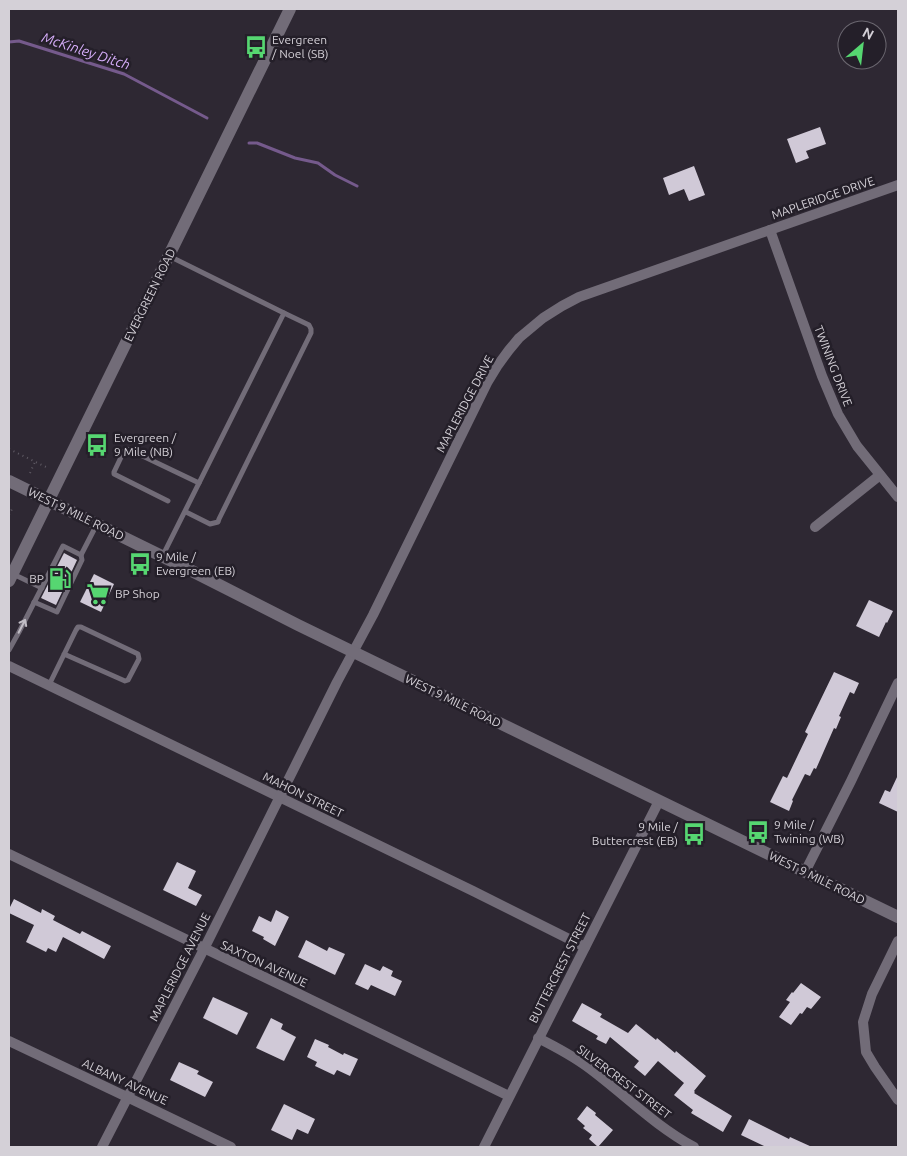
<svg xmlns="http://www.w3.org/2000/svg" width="907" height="1156" font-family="Ubuntu,sans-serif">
<rect width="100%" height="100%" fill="#2e2833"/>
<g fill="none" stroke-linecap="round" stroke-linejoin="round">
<g stroke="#755a8c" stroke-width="3">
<polyline points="9,42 19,41 124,74 207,118"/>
<polyline points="249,143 257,143 295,158 318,163 335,175 357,186"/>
</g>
</g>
<g fill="#d0c9d7">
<polygon points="820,127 826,144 806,151 809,158 796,163 787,139"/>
<polygon points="694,166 705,195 689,201 684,189 669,195 663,178"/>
<polygon points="64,553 77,560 56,605 41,598"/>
<polygon points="94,574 114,584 101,612 80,602"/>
<polygon points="869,600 893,611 887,623 886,622 879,637 856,626"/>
<polygon points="834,672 859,683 854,694 850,692 839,716 841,717 836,729 834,728 816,769 814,768 810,776 805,774 792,800 793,801 789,811 770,802 783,776 787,778 808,734 805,732"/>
<polygon points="898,775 898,812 879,803 885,790 890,792"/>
<polygon points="177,862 196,871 188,888 202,895 196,906 163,890"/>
<polygon points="14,899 41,913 42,909 55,916 53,920 80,934 82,931 111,946 104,959 63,937 56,952 48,948 46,952 26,942 34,925 9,913 9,909"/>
<polygon points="276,910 289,917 275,946 263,939 264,937 252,931 259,916 271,922"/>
<polygon points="306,940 327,951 329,947 345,954 335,975 298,957"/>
<polygon points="365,964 380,971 383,966 393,971 391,976 402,981 395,996 371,985 368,990 355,984"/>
<polygon points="801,983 821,997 811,1009 807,1007 802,1014 800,1013 791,1025 779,1017 790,1002 786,1000 792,992 793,993"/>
<polygon points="213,997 248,1013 237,1035 203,1018"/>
<polygon points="582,1003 602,1014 600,1017 628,1033 636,1024 656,1040 657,1038 675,1053 676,1051 706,1076 694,1091 695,1092 694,1093 732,1116 723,1132 691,1113 693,1110 674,1095 684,1083 658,1061 645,1076 634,1067 639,1061 610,1037 606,1044 596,1039 598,1036 572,1021"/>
<polygon points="271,1018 283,1024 281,1029 296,1037 284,1061 256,1048"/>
<polygon points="315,1039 329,1045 328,1047 343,1055 344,1053 358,1059 350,1076 337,1070 334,1075 315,1066 317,1062 307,1057"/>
<polygon points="179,1062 199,1071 197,1074 213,1082 205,1097 170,1080"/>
<polygon points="284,1104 315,1119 308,1134 297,1129 292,1140 271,1130"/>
<polygon points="587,1106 596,1113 595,1115 613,1130 598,1147 589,1139 592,1135 583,1128 585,1126 577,1119"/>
<polygon points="749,1119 789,1139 790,1137 812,1147 766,1147 741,1135"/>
</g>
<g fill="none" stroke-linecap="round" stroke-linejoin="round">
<g stroke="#605b65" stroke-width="2" stroke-dasharray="1 4" stroke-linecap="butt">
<polyline points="9,449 46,467"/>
<polyline points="30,473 35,462"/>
<polyline points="9,515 12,509"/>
</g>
<g stroke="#726c78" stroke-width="5">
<polyline points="168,501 114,474 114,472 124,451 126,449 130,450 199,483"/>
<polyline points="186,512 210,524 218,522 219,519 311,333 311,329 309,325 284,313"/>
<polyline points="163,555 284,313 169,256"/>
<polyline points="13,574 42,588"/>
<polyline points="34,602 57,612 82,560 81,555"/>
<polyline points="9,650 19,632 63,546 81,555 97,524"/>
<polyline points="49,685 76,630 78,627 81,627 138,654 139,659 128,680 125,681 64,654"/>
</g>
<g stroke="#726c78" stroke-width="10">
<polyline points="770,230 822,376 838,414 857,446 898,497"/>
<polyline points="815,527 880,475"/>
<polyline points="9,666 473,891 585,947"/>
<polyline points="9,854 291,990 509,1096"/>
<polyline points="805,872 851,781 898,683"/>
<polyline points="898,941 872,994 863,1022 866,1052 875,1067 898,1100"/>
<path d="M538,1038C556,1047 573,1056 589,1068C624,1094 655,1126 694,1147"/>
<polyline points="9,1041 127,1097 231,1147"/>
<polyline points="102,1147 204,949 337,682 373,615 487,383 498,365 509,350 519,338 543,318 562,306 579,297 898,185"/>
<polyline points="484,1147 659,801"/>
</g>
<g stroke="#726c78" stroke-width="12">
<polyline points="9,481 184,567 298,625 898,917"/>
<polyline points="9,581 290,9"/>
</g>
</g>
<defs><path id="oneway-shaft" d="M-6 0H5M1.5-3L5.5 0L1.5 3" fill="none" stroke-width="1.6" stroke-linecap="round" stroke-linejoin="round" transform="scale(1.25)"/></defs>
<use stroke="#c0bcc4" href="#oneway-shaft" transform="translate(22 626) rotate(-63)"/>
<defs>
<symbol id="bus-bare" viewBox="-9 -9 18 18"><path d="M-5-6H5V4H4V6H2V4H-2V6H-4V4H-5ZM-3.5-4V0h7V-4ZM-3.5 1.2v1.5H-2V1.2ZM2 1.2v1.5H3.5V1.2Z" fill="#56d671" stroke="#241f29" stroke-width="2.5" paint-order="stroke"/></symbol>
<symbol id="fuel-bare" viewBox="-9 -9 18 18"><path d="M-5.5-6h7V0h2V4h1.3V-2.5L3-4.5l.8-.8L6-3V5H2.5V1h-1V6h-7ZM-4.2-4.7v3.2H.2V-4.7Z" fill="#56d671" stroke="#241f29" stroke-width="2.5" paint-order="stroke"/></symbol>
<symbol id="supermarket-bare" viewBox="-9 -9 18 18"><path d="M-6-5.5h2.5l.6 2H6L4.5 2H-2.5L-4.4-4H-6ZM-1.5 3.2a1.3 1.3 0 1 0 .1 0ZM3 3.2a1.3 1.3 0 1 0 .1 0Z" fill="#56d671" stroke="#241f29" stroke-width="2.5" paint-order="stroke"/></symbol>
</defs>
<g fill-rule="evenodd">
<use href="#bus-bare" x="240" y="31" width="32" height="32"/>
<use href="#bus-bare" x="81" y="429" width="32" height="32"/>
<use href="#bus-bare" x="124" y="548" width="32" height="32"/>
<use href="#fuel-bare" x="44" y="563" width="32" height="32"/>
<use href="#supermarket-bare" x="82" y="578" width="32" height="32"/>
<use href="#bus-bare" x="742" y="816" width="32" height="32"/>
<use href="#bus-bare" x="678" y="818" width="32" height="32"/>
</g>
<g text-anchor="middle" stroke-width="5" stroke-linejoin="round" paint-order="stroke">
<g font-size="12" fill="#d4d0d7" stroke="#241f29" text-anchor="start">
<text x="272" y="44">Evergreen<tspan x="272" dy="14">/ Noel (SB)</tspan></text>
<text x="114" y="442">Evergreen /<tspan x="114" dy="14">9 Mile (NB)</tspan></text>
<text x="156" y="561">9 Mile /<tspan x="156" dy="14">Evergreen (EB)</tspan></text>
<text x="44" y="583" text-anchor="end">BP</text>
<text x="115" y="598">BP Shop</text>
<text x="774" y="829">9 Mile /<tspan x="774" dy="14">Twining (WB)</tspan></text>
<text x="678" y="831" text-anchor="end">9 Mile /<tspan x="678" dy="14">Buttercrest (EB)</tspan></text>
</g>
<g font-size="12" fill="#d4d0d7" stroke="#241f29">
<text transform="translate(823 198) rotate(-19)" y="4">MAPLERIDGE DRIVE</text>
<text transform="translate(150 295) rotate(-64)" y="4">EVERGREEN ROAD</text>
<text transform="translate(833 366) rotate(69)" y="4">TWINING DRIVE</text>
<text transform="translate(465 404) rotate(-62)" y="4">MAPLERIDGE DRIVE</text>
<text transform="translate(76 514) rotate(26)" y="4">WEST 9 MILE ROAD</text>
<text transform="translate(453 701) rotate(26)" y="4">WEST 9 MILE ROAD</text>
<text transform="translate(303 795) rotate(26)" y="4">MAHON STREET</text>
<text transform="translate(817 878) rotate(26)" y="4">WEST 9 MILE ROAD</text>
<text transform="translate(264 964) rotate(25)" y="4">SAXTON AVENUE</text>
<text transform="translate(180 967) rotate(-63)" y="4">MAPLERIDGE AVENUE</text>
<text transform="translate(560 968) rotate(-63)" y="4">BUTTERCREST STREET</text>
<text transform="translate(125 1082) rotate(25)" y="4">ALBANY AVENUE</text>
<text transform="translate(624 1082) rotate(37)" y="4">SILVERCREST STREET</text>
</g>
<g font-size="14" font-style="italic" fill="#d5adf9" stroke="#241f29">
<text transform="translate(86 51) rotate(18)" y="5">McKinley Ditch</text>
</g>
</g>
<rect width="907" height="1156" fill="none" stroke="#d4d0d7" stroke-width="20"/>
<g transform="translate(862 45) rotate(28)"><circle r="24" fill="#241f29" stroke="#6a666f"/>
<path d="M0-4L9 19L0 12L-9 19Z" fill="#56d671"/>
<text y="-8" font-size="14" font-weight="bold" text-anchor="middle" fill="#d4d0d7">N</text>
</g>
</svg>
